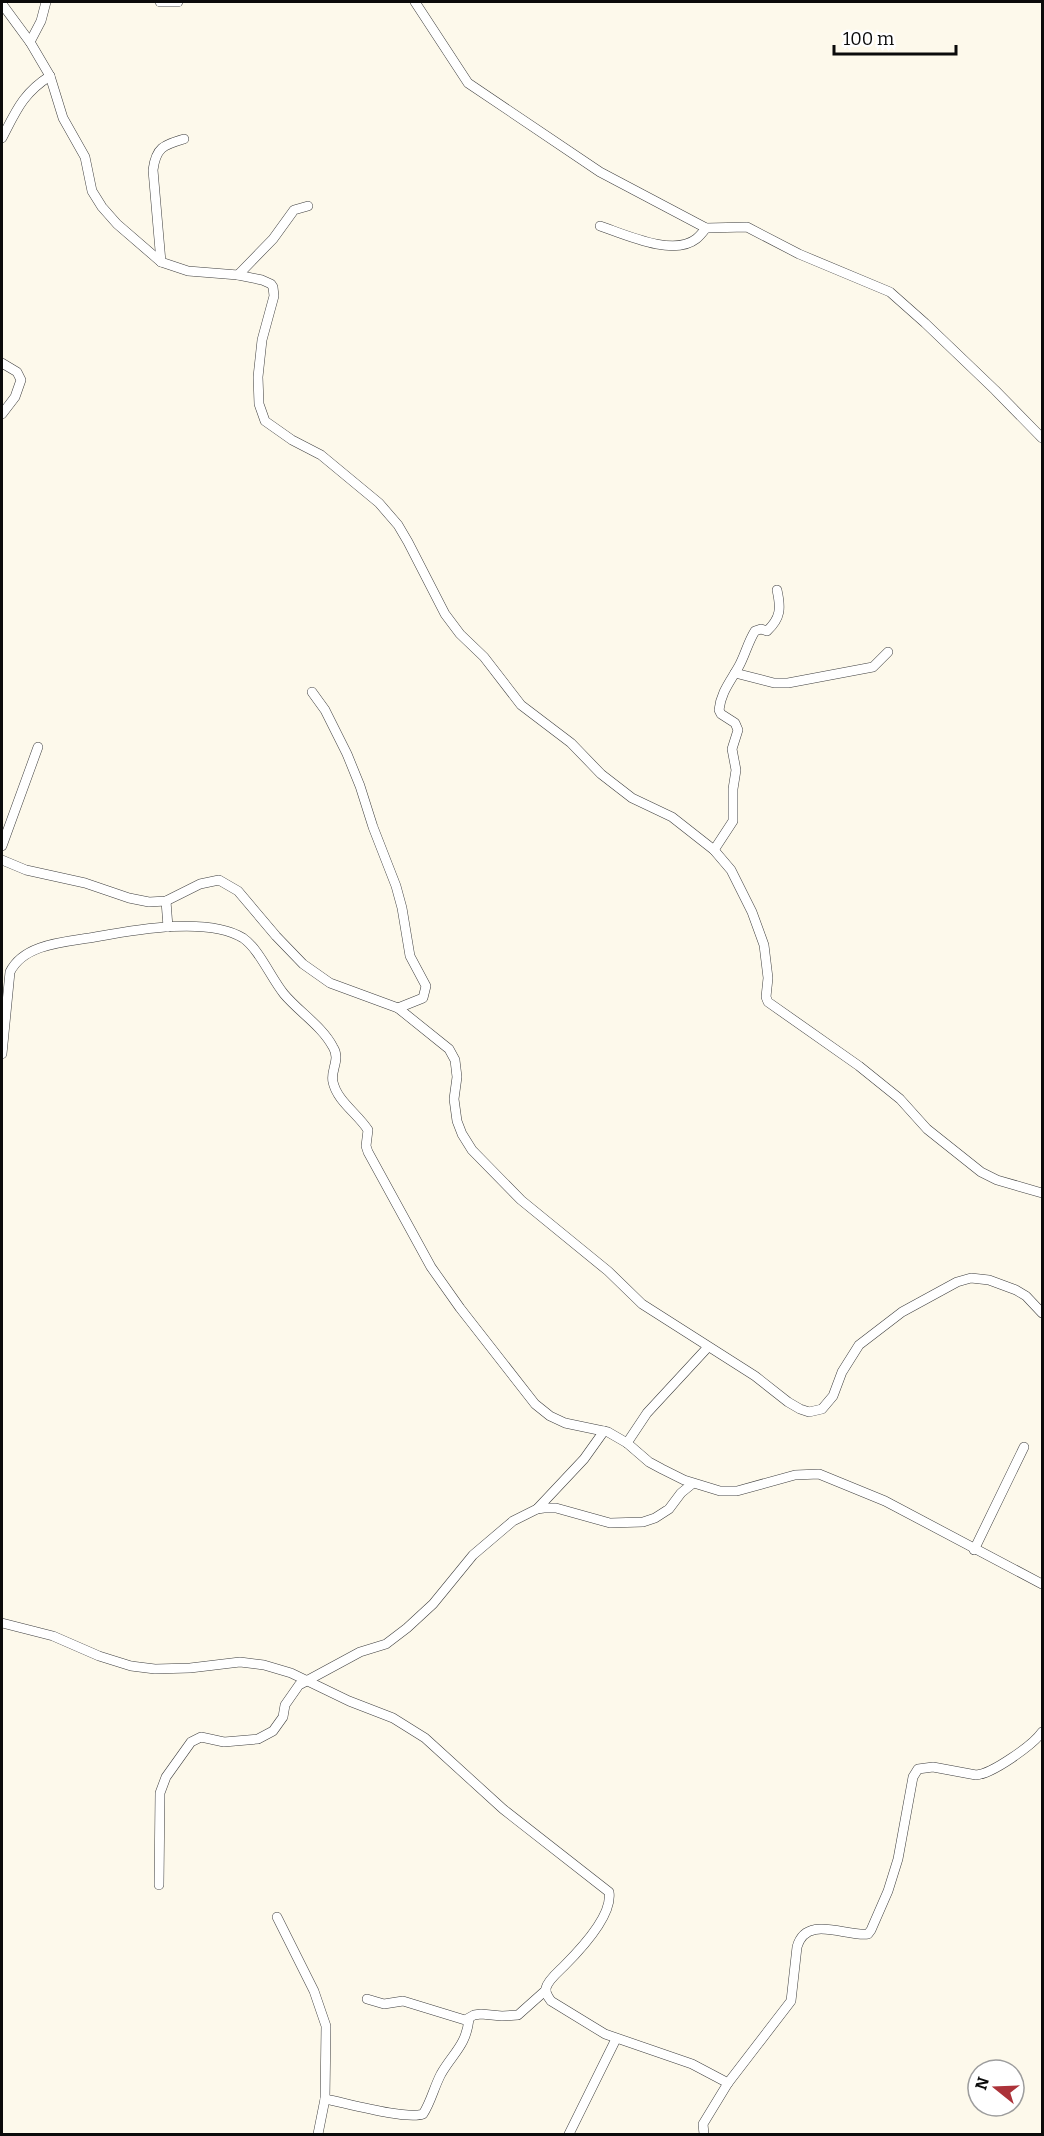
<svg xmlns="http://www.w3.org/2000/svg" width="1044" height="2136" font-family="Bitter,serif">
<rect width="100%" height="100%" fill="#fdf9eb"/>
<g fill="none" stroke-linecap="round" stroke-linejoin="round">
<defs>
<g id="street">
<polyline points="160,2 178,2"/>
<polyline points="415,2 468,83 600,172 706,228 747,227 799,254 890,292 925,323 995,390 1042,438"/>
<polyline points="2,4 30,42 50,76 63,118 85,157 92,191 102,207 117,224 161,262 188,271 238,275 262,280 271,284 273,287 274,296 262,340 258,377 259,404 265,421 292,440 321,455 379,503 398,525 408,542 445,614 460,634 484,657 521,705 571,743 601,774 632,798 672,817 714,850 731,870 752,912 764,945 768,978 766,997 768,1002 859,1066 900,1099 927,1129 981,1172 997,1180 1042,1193"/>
<polyline points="30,42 41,21 46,2"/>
<path d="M2,138C16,111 23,93 50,76"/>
<path d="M600,226C624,234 673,257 696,239C700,236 703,232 706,228"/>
<path d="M161,262L153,170C156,147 164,145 184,139"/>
<polyline points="238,275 273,239 294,210 308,206"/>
<polyline points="2,363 17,372 21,380 15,397 2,414"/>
<polyline points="735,673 774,683 788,683 873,667 888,652"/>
<polyline points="312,692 325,710 347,754 360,786 373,827 396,886 402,908 410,956 426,986 423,998 398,1008"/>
<polyline points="2,846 38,747"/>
<path d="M714,850L733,821V789L736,770L732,749L738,730L735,723L721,714L719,710C721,692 730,682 739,666C745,655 748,642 755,631L761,629L767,631C781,618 781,608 777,590"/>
<polyline points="2,860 26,870 85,883 129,898 149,902 166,901 200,884 219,880 238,891 276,936 303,964 330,983 398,1008 449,1049 455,1060 457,1077 454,1099 457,1121 462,1134 472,1150 521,1200 608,1271 642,1304 755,1376 788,1402 800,1409 809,1412 822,1409 833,1396 842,1372 859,1345 902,1312 957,1282 971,1278 989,1280 1016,1290 1026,1296 1042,1313"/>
<polyline points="166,901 168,927"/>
<path d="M2,1054L10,972C24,943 67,942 95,937C134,930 208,916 243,938C259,949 271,978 284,994C299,1012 322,1026 333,1047C341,1060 330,1070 333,1082C337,1101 358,1114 368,1130L366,1146L368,1152L431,1267L460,1308L535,1404L550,1416L565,1423L608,1432L627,1443L649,1462L662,1469L684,1480L720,1491H737L795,1475L819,1474L885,1501L1042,1584"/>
<polyline points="627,1443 647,1413 708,1347"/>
<polyline points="537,1509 584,1459 604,1431"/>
<polyline points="974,1550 1024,1447"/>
<path d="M2,1623L53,1636L99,1656L131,1666L155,1669L190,1668L240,1662L264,1665L291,1673L349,1701L393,1718L425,1738L503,1809L609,1892C613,1915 580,1950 564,1966C558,1972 548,1980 546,1988C545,1993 548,1997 551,2001L605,2034L692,2064L728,2083L703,2124L704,2134"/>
<polyline points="159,1885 160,1793 166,1777 191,1742 201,1737 224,1742 258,1739 273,1731 283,1717 285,1705 299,1685 360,1652 386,1644 407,1628 433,1604 473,1555 513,1521 537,1509 544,1508 556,1508 610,1523 643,1522 655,1518 669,1509 681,1493 692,1484"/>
<polyline points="277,1917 314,1991 326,2026 325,2099 318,2134"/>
<polyline points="367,1999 384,2004 403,2001 465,2020 474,2015 481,2014 502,2016 518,2015 546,1990"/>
<path d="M728,2083L791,2001L797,1947C806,1914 846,1937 868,1934L871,1930L888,1891L898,1859L913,1777L918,1769L933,1767L976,1775C992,1774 1033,1745 1042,1732"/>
<path d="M325,2099C346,2103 406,2120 423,2114C431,2102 434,2087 441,2074C453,2053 466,2046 469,2019"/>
<polyline points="569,2134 616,2039"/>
</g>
</defs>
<use href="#street" stroke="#3e3e3e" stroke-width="10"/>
<use href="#street" stroke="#fff" stroke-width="9"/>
</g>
<rect width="1044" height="2136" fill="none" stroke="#0b0b0b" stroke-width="6"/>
<g transform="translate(996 2088) rotate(288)"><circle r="28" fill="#ffffff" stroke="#9d9d9d" stroke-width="1.5"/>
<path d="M0-4.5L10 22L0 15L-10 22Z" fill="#ac3239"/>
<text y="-9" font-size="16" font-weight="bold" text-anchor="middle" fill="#0b0b0b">N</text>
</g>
<path d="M834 45v9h122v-9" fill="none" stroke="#0b0b0b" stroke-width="3"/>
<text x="843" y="45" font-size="18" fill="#0b0b0b" stroke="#ffffff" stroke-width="4.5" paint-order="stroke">100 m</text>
</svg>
